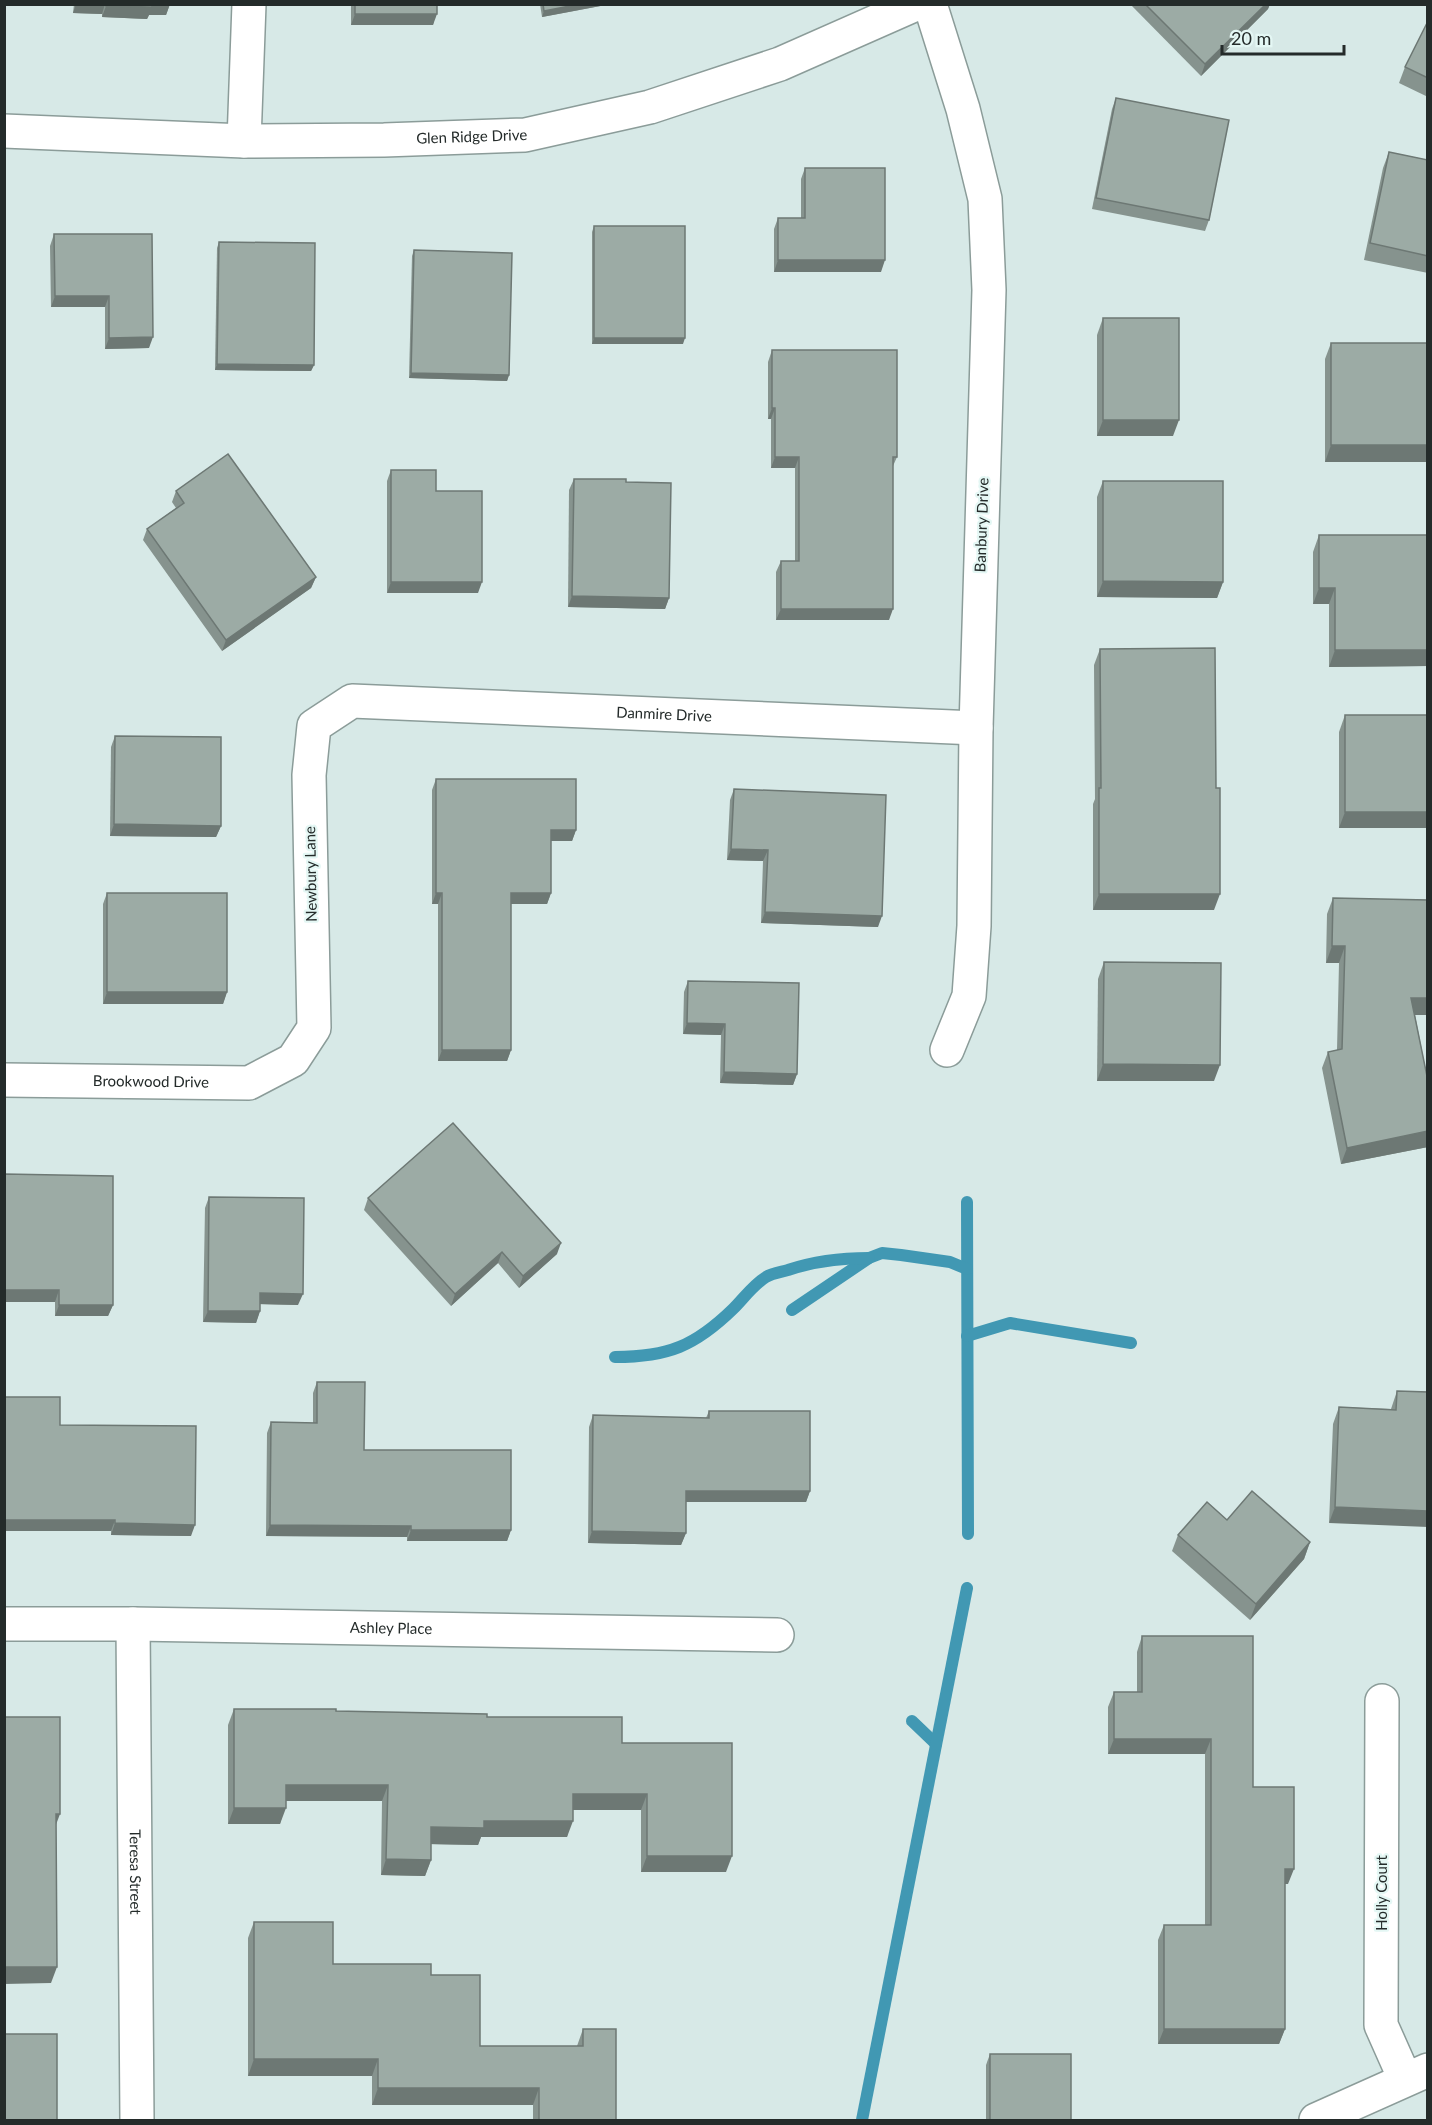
<svg xmlns="http://www.w3.org/2000/svg" width="1432" height="2125" font-family="Lato,sans-serif">
<rect width="100%" height="100%" fill="#d7e9e7"/>
<g fill="none" stroke-linecap="round" stroke-linejoin="round">
<g stroke="#4198b3" stroke-width="12">
<polyline points="967,1202 968,1534"/>
<polyline points="792,1310 869,1258 882,1253 901,1255 950,1262 967,1269"/>
<polyline points="967,1336 1010,1323 1131,1343"/>
<path d="M615,1357C668,1357 695,1346 733,1309C744,1298 753,1285 766,1277C772,1273 781,1272 788,1270C815,1261 841,1258 869,1258"/>
<polyline points="912,1721 936,1744"/>
<polyline points="862,2120 967,1588"/>
</g>
<defs>
<g id="minor">
<polyline points="930,4 963,109 985,199 989,290 976,728 974,926 969,996 947,1050"/>
<path id="s1" d="M4,131L244,141L384,140L525,135L650,107L780,64L916,4"/>
<polyline points="244,141 249,4"/>
<path id="s2" d="M4,1080L249,1083L293,1060L314,1028L309,775L314,726L352,701L976,728"/>
<path id="s3" d="M4,1624H133L777,1635"/>
<path id="s4" d="M133,1624L137,2120"/>
<polyline points="1382,1701 1381,2025 1405,2079"/>
<polyline points="1316,2120 1428,2070"/>
</g>
</defs>
<use href="#minor" stroke="#8b9c99" stroke-width="36"/>
<use href="#minor" stroke="#fff" stroke-width="33"/>
</g>
<g fill="#86938e">
<polygon points="74,4 170,4 166,15 149,15 147,19 102,17 102,14 73,13"/>
<polygon points="351,4 437,4 433,25 351,25"/>
<polygon points="540,4 611,4 542,17"/>
<polygon points="1130,4 1270,4 1268,9 1201,76"/>
<polygon points="1428,21 1428,97 1399,83 1405,67"/>
<polygon points="1116,98 1209,220 1205,231 1092,209 1112,109"/>
<polygon points="1389,152 1428,160 1428,273 1364,260 1383,168"/>
<polygon points="805,168 881,272 774,272 774,229 778,218 801,218 801,179"/>
<polygon points="594,226 683,344 592,344 592,232"/>
<polygon points="54,234 152,234 149,348 105,349 105,307 51,307 50,246"/>
<polygon points="219,242 314,365 311,371 215,370 217,248"/>
<polygon points="414,250 509,375 507,381 409,378 412,256"/>
<polygon points="1103,318 1173,436 1097,436 1097,335"/>
<polygon points="1331,343 1428,462 1325,462 1325,359"/>
<polygon points="772,350 897,457 893,466 889,620 776,620 776,572 781,561 795,561 795,468 771,468 771,419 768,419 768,362"/>
<polygon points="391,470 436,491 478,593 387,593 387,481"/>
<polygon points="574,479 626,482 669,598 665,609 568,607 569,490"/>
<polygon points="1103,481 1223,582 1217,598 1097,597 1097,497"/>
<polygon points="176,491 316,577 311,588 222,651 143,540 147,529 176,508 172,502"/>
<polygon points="1319,535 1428,535 1428,666 1329,667 1329,604 1313,604 1313,552"/>
<polygon points="1100,649 1214,910 1093,910 1093,804 1095,799 1094,665"/>
<polygon points="1345,715 1428,828 1339,828 1339,732"/>
<polygon points="115,736 221,826 216,837 110,836 111,747"/>
<polygon points="436,779 576,830 572,841 551,841 551,893 547,904 511,904 511,1050 507,1061 438,1061 438,904 432,904 432,790"/>
<polygon points="734,789 878,927 761,923 763,861 727,860 730,800"/>
<polygon points="107,893 227,992 223,1004 103,1004 103,904"/>
<polygon points="1333,898 1428,900 1428,1015 1415,1015 1428,1081 1428,1147 1341,1164 1322,1068 1328,1052 1337,1050 1339,963 1326,963 1327,914"/>
<polygon points="1104,962 1214,1081 1097,1081 1098,979"/>
<polygon points="688,981 797,1074 793,1085 720,1083 721,1035 683,1034 684,992"/>
<polygon points="4,1174 113,1305 108,1316 55,1316 55,1302 4,1302"/>
<polygon points="209,1197 298,1305 260,1304 260,1311 256,1323 203,1322 205,1208"/>
<polygon points="368,1198 557,1254 519,1288 498,1263 451,1306 364,1210"/>
<polygon points="317,1382 364,1450 511,1530 507,1541 407,1541 407,1537 266,1536 267,1433 271,1422 313,1423 313,1393"/>
<polygon points="1397,1391 1428,1392 1329,1523 1333,1424 1339,1407 1391,1409"/>
<polygon points="709,1411 810,1491 806,1502 686,1502 686,1533 681,1545 588,1543 589,1427 593,1415 706,1418"/>
<polygon points="60,1425 191,1536 111,1535 111,1531 4,1531"/>
<polygon points="1227,1520 1310,1542 1304,1559 1250,1620 1172,1551 1178,1535"/>
<polygon points="1142,1636 1253,1787 1288,1884 1285,1884 1285,2029 1279,2044 1158,2044 1158,1940 1164,1925 1205,1925 1205,1754 1108,1754 1108,1707 1114,1692 1137,1692 1137,1652"/>
<polygon points="234,1709 336,1711 487,1717 622,1743 726,1872 641,1872 641,1810 573,1810 567,1837 481,1837 478,1845 431,1844 431,1860 425,1876 381,1875 382,1801 286,1801 280,1824 228,1824 228,1725"/>
<polygon points="254,1922 333,1964 431,1975 480,2046 577,2046 583,2029 616,2121 533,2121 533,2105 372,2105 372,2076 248,2076 248,1938"/>
<polygon points="990,2054 1071,2121 986,2121 986,2065"/>
</g>
<g fill="#6d7874">
<polygon points="76,4 105,4 102,14 73,13"/>
<polygon points="152,4 170,4 166,15 149,15 147,19 102,17 106,6"/>
<polygon points="580,4 611,4 542,17 544,11"/>
<polygon points="1266,4 1270,4 1268,9 1201,76 1205,64"/>
<polygon points="355,14 437,14 433,25 351,25"/>
<polygon points="778,260 885,260 881,272 774,272"/>
<polygon points="55,296 109,296 105,307 51,307"/>
<polygon points="153,337 149,348 105,349 109,338"/>
<polygon points="594,338 685,338 683,344 592,344"/>
<polygon points="217,364 314,365 311,371 215,370"/>
<polygon points="411,373 509,375 507,381 409,378"/>
<polygon points="772,408 775,408 771,419 768,419"/>
<polygon points="1103,420 1179,420 1173,436 1097,436"/>
<polygon points="1331,445 1428,445 1428,462 1325,462"/>
<polygon points="775,457 799,457 795,468 771,468"/>
<polygon points="316,577 311,588 222,651 226,640"/>
<polygon points="1103,581 1223,582 1217,598 1097,597"/>
<polygon points="391,582 482,582 478,593 387,593"/>
<polygon points="1319,588 1335,588 1329,604 1313,604"/>
<polygon points="572,596 669,598 665,609 568,607"/>
<polygon points="781,609 893,609 889,620 776,620"/>
<polygon points="1335,650 1428,650 1428,666 1329,667"/>
<polygon points="1345,812 1428,812 1428,828 1339,828"/>
<polygon points="114,824 221,826 216,837 110,836"/>
<polygon points="551,830 576,830 572,841 547,841"/>
<polygon points="731,849 768,850 763,861 727,860"/>
<polygon points="436,893 442,893 438,904 432,904"/>
<polygon points="511,893 551,893 547,904 507,904"/>
<polygon points="1099,894 1220,894 1214,910 1093,910"/>
<polygon points="765,912 882,916 878,927 761,923"/>
<polygon points="1332,946 1345,946 1339,963 1326,963"/>
<polygon points="107,992 227,992 223,1004 103,1004"/>
<polygon points="1411,998 1428,998 1428,1015 1405,1015"/>
<polygon points="687,1023 725,1024 721,1035 683,1034"/>
<polygon points="442,1050 511,1050 507,1061 438,1061"/>
<polygon points="1103,1064 1220,1065 1214,1081 1097,1081"/>
<polygon points="724,1072 797,1074 793,1085 720,1083"/>
<polygon points="1428,1131 1428,1147 1341,1164 1347,1148"/>
<polygon points="561,1243 557,1254 519,1288 523,1276"/>
<polygon points="502,1252 498,1263 451,1306 455,1294"/>
<polygon points="4,1290 59,1290 55,1302 4,1302"/>
<polygon points="260,1293 303,1294 298,1305 256,1304"/>
<polygon points="59,1305 113,1305 108,1316 55,1316"/>
<polygon points="208,1311 260,1311 256,1323 203,1322"/>
<polygon points="686,1491 810,1491 806,1502 682,1502"/>
<polygon points="1335,1507 1428,1511 1428,1527 1329,1523"/>
<polygon points="4,1520 115,1520 111,1531 4,1531"/>
<polygon points="115,1523 195,1525 191,1536 111,1535"/>
<polygon points="270,1525 411,1526 407,1537 266,1536"/>
<polygon points="411,1530 511,1530 507,1541 407,1541"/>
<polygon points="592,1531 686,1533 681,1545 588,1543"/>
<polygon points="1310,1542 1304,1559 1250,1620 1256,1604"/>
<polygon points="1114,1739 1211,1739 1205,1754 1108,1754"/>
<polygon points="286,1785 388,1785 382,1801 280,1801"/>
<polygon points="573,1794 647,1794 641,1810 567,1810"/>
<polygon points="234,1808 286,1808 280,1824 228,1824"/>
<polygon points="56,1814 60,1814 54,1830"/>
<polygon points="484,1821 573,1821 567,1837 481,1837 478,1845 425,1844 431,1827"/>
<polygon points="647,1856 732,1856 726,1872 641,1872"/>
<polygon points="386,1859 431,1860 425,1876 381,1875"/>
<polygon points="1285,1869 1294,1869 1288,1884 1279,1884"/>
<polygon points="4,1967 57,1967 51,1983 4,1984"/>
<polygon points="1164,2029 1285,2029 1279,2044 1158,2044"/>
<polygon points="254,2059 378,2059 372,2076 248,2076"/>
<polygon points="378,2088 539,2088 533,2105 372,2105"/>
</g>
<g fill="#9caba5" stroke="#6d7874" stroke-width="1.5">
<polygon points="106,4 152,4 152,7 106,6"/>
<rect x="355" y="4" width="82" height="10"/>
<polygon points="543,4 580,4 544,11"/>
<polygon points="1145,4 1266,4 1205,64"/>
<polygon points="1428,21 1428,78 1405,67"/>
<polygon points="1116,98 1229,120 1209,220 1096,198"/>
<polygon points="1389,152 1428,160 1428,256 1370,243"/>
<polygon points="805,168 885,168 885,260 778,260 778,218 805,218"/>
<rect x="594" y="226" width="91" height="112"/>
<polygon points="54,234 152,234 153,337 109,338 109,296 55,296"/>
<polygon points="219,242 315,243 314,365 217,364"/>
<polygon points="414,250 512,253 509,375 411,373"/>
<rect x="1103" y="318" width="76" height="102"/>
<rect x="1331" y="343" width="97" height="102"/>
<polygon points="772,350 897,350 897,457 893,457 893,609 781,609 781,561 799,561 799,457 775,457 775,408 772,408"/>
<polygon points="228,454 316,577 226,640 147,529 184,503 176,491"/>
<polygon points="391,470 436,470 436,491 482,491 482,582 391,582"/>
<polygon points="574,479 626,479 626,482 671,483 669,598 572,596"/>
<polygon points="1103,481 1223,481 1223,582 1103,581"/>
<polygon points="1319,535 1428,535 1428,650 1335,650 1335,588 1319,588"/>
<polygon points="1215,648 1216,788 1220,788 1220,894 1099,894 1099,788 1101,788 1100,649"/>
<rect x="1345" y="715" width="83" height="97"/>
<polygon points="115,736 221,737 221,826 114,824"/>
<polygon points="436,779 576,779 576,830 551,830 551,893 511,893 511,1050 442,1050 442,893 436,893"/>
<polygon points="734,789 886,795 882,916 765,912 768,850 731,849"/>
<rect x="107" y="893" width="120" height="99"/>
<polygon points="1333,898 1428,900 1428,998 1411,998 1428,1081 1428,1131 1347,1148 1328,1052 1342,1049 1345,946 1332,946"/>
<polygon points="1104,962 1221,963 1220,1065 1103,1064"/>
<polygon points="688,981 799,983 797,1074 724,1072 725,1024 687,1023"/>
<polygon points="453,1123 561,1243 523,1276 502,1252 455,1294 368,1198"/>
<polygon points="4,1174 113,1176 113,1305 59,1305 59,1290 4,1290"/>
<polygon points="209,1197 304,1198 303,1294 260,1293 260,1311 208,1311"/>
<polygon points="317,1382 365,1382 364,1450 511,1450 511,1530 411,1530 411,1526 270,1525 271,1422 317,1423"/>
<polygon points="1397,1391 1428,1392 1428,1511 1335,1507 1339,1407 1396,1410"/>
<polygon points="4,1397 60,1397 60,1425 196,1426 195,1525 115,1523 115,1520 4,1520"/>
<polygon points="709,1411 810,1411 810,1491 686,1491 686,1533 592,1531 593,1415 709,1418"/>
<polygon points="1252,1491 1310,1542 1256,1604 1178,1535 1207,1502 1227,1520"/>
<polygon points="1142,1636 1253,1636 1253,1787 1294,1787 1294,1869 1285,1869 1285,2029 1164,2029 1164,1925 1211,1925 1211,1739 1114,1739 1114,1692 1142,1692"/>
<polygon points="234,1709 336,1709 336,1711 487,1714 487,1717 622,1717 622,1743 732,1743 732,1856 647,1856 647,1794 573,1794 573,1821 484,1821 484,1828 431,1827 431,1860 386,1859 388,1785 286,1785 286,1808 234,1808"/>
<polygon points="4,1717 60,1717 60,1814 56,1814 57,1967 4,1967"/>
<polygon points="254,1922 333,1922 333,1964 431,1964 431,1975 480,1975 480,2046 583,2046 583,2029 616,2029 616,2121 539,2121 539,2088 378,2088 378,2059 254,2059"/>
<rect x="4" y="2034" width="53" height="87"/>
<rect x="990" y="2054" width="81" height="67"/>
</g>
<g text-anchor="middle" stroke-width="4.5" stroke-linejoin="round" paint-order="stroke">
<g font-size="15" fill="#242b2a" stroke="#e4f7f4">
<text dy="5" stroke="none"><textPath href="#s1" startOffset="468">Glen Ridge Drive</textPath></text>
<text transform="translate(982 525) rotate(-88)" y="5">Banbury Drive</text>
<text dy="5" stroke="none"><textPath href="#s2" startOffset="993">Danmire Drive</textPath></text>
<text transform="translate(311 874) rotate(-91)" y="5">Newbury Lane</text>
<text dy="5" stroke="none"><textPath href="#s2" startOffset="147">Brookwood Drive</textPath></text>
<text dy="5" stroke="none"><textPath href="#s3" startOffset="387">Ashley Place</textPath></text>
<text dy="5" stroke="none"><textPath href="#s4" startOffset="248">Teresa Street</textPath></text>
<text transform="translate(1382 1893) rotate(-90)" y="5">Holly Court</text>
</g>
</g>
<rect width="1432" height="2125" fill="none" stroke="#242b2a" stroke-width="12"/>
<path d="M1222 45v9h122v-9" fill="none" stroke="#242b2a" stroke-width="3"/>
<text x="1231" y="45" font-size="18" fill="#242b2a" stroke="#e4f7f4" stroke-width="4.5" paint-order="stroke">20 m</text>
</svg>
